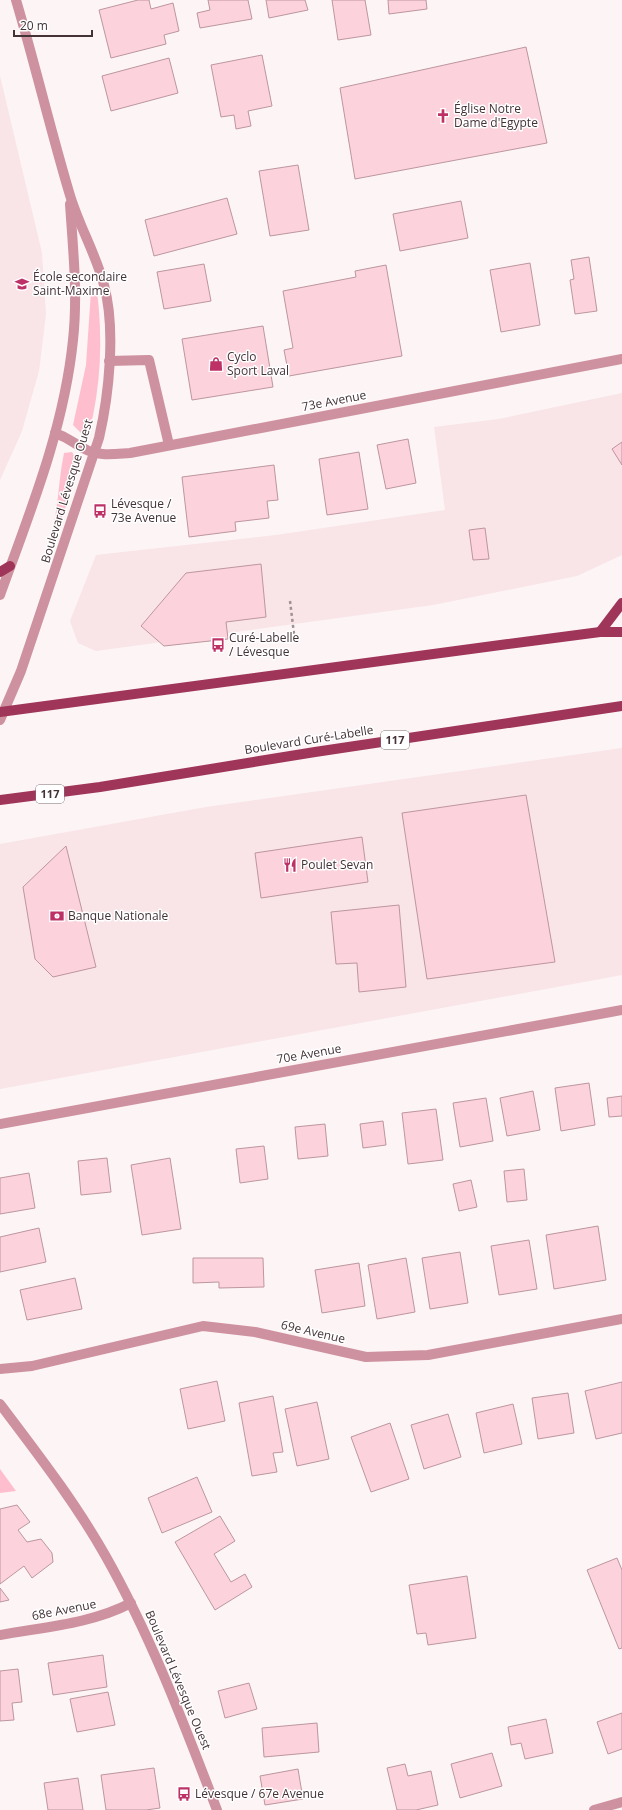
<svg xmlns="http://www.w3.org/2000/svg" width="622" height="1810" font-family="'Open Sans',sans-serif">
<rect width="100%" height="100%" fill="#fcf4f5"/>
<g fill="#f9e4e8">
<polygon points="0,76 42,253 46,314 39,371 22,431 0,480"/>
<polygon points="622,393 622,555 577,576 433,605 96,651 78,643 70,621 96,555 276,535 445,510 434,427 499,419"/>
<polygon points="622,748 622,975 0,1089 0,844 206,807"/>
</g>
<g fill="#febecd">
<path d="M91,291H97C103,340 101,386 89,433L82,434L73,425L86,365Z"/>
<path d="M72,452L78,463V470L60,524L54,522C59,499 59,476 64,453Z"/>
<polygon points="0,1469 16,1491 0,1493"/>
</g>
<g fill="#fcd2dc" stroke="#bd969f">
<polygon points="138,0 149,0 151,9 173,3 179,31 164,35 166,44 111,58 99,10"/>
<polygon points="208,0 248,0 252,19 200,28 197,13 210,10"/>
<polygon points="266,0 305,0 308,10 269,18"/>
<polygon points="332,0 365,0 371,35 338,40"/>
<polygon points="388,0 426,0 427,9 389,14"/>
<polygon points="526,47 547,143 355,179 340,88"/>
<polygon points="262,55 272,106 248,111 251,126 236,129 234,115 221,117 211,65"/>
<polygon points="169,58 178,93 111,111 102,76"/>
<polygon points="298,165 309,230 270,236 259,171"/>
<polygon points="227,198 237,234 154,256 145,220"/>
<polygon points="461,201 468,238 400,251 393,214"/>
<polygon points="589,257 597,311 575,314 570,280 574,279 571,260"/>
<polygon points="530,263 540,325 501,332 490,270"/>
<polygon points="204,264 211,301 164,309 157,272"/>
<polygon points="386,265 402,356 289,376 284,350 293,348 283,291 356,277 355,271"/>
<polygon points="263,326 273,387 192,400 182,339"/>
<polygon points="408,439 416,483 386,489 377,445"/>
<polygon points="622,442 622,465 612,449"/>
<polygon points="359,452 368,509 327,515 319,459"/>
<polygon points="274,465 278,500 267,501 269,518 235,522 236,531 189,537 182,477"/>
<polygon points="485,528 489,559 473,560 469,530"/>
<polygon points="261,564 266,617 226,622 228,639 164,646 141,626 186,573"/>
<polygon points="526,795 555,962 427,979 402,813"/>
<polygon points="362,837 368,882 261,898 255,853"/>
<polygon points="66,846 96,967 53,977 35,959 23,887"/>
<polygon points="399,905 406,987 359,992 357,963 336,964 331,912"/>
<polygon points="589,1083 595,1125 561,1131 555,1088"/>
<polygon points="533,1091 540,1130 507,1136 500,1098"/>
<polygon points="622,1096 622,1116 609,1117 607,1098"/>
<polygon points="486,1098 493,1141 460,1147 453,1103"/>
<polygon points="436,1109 443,1160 408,1164 402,1113"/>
<polygon points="383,1121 386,1145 363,1148 360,1124"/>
<polygon points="325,1124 328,1156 298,1159 295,1127"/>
<polygon points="264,1146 268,1179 240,1183 236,1149"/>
<polygon points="107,1158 111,1192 81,1195 78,1161"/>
<polygon points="170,1158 181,1229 142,1235 131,1165"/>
<polygon points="524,1169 527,1200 507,1202 504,1171"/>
<polygon points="29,1173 35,1208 0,1214 0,1178"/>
<polygon points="471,1180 477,1207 459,1211 453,1184"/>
<polygon points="598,1226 606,1280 554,1289 546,1235"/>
<polygon points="39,1228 46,1262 0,1272 0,1237"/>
<polygon points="529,1240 537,1289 499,1295 491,1246"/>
<polygon points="460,1252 468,1303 430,1309 422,1258"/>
<polygon points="193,1258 263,1258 264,1287 219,1288 219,1282 193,1283"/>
<polygon points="406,1258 415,1312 377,1319 368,1265"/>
<polygon points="359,1263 365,1306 322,1313 315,1270"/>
<polygon points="75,1278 82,1309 27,1320 20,1290"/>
<polygon points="217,1381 225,1421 188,1429 180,1389"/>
<polygon points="622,1382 622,1433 596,1439 585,1391"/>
<polygon points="568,1393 574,1433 538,1439 532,1398"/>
<polygon points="273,1396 283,1452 273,1453 277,1472 252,1476 239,1403"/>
<polygon points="317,1402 329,1459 297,1466 285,1409"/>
<polygon points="513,1404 522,1444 484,1453 476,1413"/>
<polygon points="448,1414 461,1457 424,1469 411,1425"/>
<polygon points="390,1423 409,1479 371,1492 351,1437"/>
<polygon points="197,1477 212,1512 162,1533 148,1498"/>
<polygon points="17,1505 30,1522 18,1530 27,1542 41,1539 52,1553 53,1562 32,1578 24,1566 0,1584 0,1509"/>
<polygon points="220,1516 235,1541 214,1554 231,1582 245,1574 252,1587 215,1610 175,1542"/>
<polygon points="617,1558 622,1570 622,1648 619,1649 587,1570"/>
<polygon points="467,1576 476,1638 428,1645 426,1633 417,1634 409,1585"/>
<polygon points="0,1588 9,1600 0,1602"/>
<polygon points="103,1655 107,1687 53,1695 48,1663"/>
<polygon points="18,1669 22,1702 12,1703 14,1720 0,1721 0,1671"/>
<polygon points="249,1683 257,1709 225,1718 218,1691"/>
<polygon points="108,1692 115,1725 77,1732 70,1699"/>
<polygon points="622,1713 622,1749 608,1754 597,1722"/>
<polygon points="546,1719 553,1753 525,1759 521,1743 511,1745 508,1727"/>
<polygon points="317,1723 319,1752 264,1757 262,1728"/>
<polygon points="492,1753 502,1786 460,1798 451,1764"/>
<polygon points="405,1764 408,1776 431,1771 438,1805 416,1810 397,1810 387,1768"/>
<polygon points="154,1768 160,1808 146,1810 106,1810 101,1775"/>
<polygon points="298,1769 303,1799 265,1805 260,1776"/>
<polygon points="78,1778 83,1810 48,1810 44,1783"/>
</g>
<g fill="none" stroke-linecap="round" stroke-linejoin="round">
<polyline stroke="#a09396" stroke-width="2.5" stroke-dasharray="3 3" stroke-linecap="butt" points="290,601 294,634"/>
<g stroke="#ce91a0" stroke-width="10">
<polyline points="109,361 149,360 169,445"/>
<path d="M55,433C69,438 72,442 83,448C98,457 114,454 130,453L622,359"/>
<path d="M0,595C30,512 64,429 73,340C78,295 73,249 70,204"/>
<path d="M0,720L21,671L99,438C109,395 116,329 104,285C96,254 78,224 69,192C50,128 35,64 16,0"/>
<polyline points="0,1124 622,1010"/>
<polyline points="0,1369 32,1366 203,1326 255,1332 366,1357 428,1355 622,1319"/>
<path d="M0,1404C37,1453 75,1502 105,1555C151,1636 184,1724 217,1810"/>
<path d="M0,1635C43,1627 91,1624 131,1603"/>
<polyline points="594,1810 622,1802"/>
</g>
<g stroke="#9f3559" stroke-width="10">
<polyline points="0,572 10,566"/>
<polyline points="600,632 622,603"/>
<polyline points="0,712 508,644 600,632 622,632"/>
<polyline points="0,800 100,787 315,752 622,706"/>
</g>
</g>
<defs>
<symbol id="church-bare" viewBox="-9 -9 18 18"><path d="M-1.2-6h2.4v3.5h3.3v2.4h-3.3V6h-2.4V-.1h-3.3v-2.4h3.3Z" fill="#be3166" stroke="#fff" stroke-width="2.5" paint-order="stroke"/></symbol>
<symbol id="school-bare" viewBox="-9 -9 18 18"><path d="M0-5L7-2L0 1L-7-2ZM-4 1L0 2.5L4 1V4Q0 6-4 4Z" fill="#be3166" stroke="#fff" stroke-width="2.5" paint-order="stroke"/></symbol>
<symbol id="shop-bare" viewBox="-9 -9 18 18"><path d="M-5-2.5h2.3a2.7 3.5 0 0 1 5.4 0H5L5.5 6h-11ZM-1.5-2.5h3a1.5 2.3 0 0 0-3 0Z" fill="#be3166" stroke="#fff" stroke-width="2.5" paint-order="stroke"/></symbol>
<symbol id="bus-bare" viewBox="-9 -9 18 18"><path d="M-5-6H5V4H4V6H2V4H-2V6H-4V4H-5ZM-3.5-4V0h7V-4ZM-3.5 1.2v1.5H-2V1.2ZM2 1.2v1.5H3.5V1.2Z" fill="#be3166" stroke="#fff" stroke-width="2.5" paint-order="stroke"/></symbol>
<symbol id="restaurant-bare" viewBox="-9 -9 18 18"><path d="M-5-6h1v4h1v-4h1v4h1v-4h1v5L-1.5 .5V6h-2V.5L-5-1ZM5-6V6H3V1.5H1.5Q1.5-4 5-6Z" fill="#be3166" stroke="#fff" stroke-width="2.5" paint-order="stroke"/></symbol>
<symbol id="bank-bare" viewBox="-9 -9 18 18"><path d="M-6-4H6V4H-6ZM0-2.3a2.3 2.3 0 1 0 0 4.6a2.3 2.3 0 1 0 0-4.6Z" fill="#be3166" stroke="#fff" stroke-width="2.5" paint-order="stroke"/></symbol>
</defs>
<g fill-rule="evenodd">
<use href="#church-bare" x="433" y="106" width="20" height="20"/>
<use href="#school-bare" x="12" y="274" width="20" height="20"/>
<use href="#shop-bare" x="206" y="354" width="20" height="20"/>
<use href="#bus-bare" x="90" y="501" width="20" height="20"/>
<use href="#bus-bare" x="208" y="635" width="20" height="20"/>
<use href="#restaurant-bare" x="280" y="855" width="20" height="20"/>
<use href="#bank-bare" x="47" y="906" width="20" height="20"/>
<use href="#bus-bare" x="174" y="1784" width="20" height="20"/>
</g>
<g text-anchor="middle" stroke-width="3" stroke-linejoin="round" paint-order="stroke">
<g fill="#fff" stroke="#7b7072" stroke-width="1">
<rect x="381" y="731" width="28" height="18" rx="3"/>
<rect x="36" y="785" width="28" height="18" rx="3"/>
</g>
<g font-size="11" font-weight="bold" fill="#433236">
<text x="395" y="744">117</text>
<text x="50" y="798">117</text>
</g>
<g font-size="12" fill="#433236" stroke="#fff" text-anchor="start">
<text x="454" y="113">Église Notre<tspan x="454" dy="14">Dame d'Egypte</tspan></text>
<text x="33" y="281">École secondaire<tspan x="33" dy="14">Saint-Maxime</tspan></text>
<text x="227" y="361">Cyclo<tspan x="227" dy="14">Sport Laval</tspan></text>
<text x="111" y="508">Lévesque /<tspan x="111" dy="14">73e Avenue</tspan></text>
<text x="229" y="642">Curé-Labelle<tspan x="229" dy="14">/ Lévesque</tspan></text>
<text x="301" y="869">Poulet Sevan</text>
<text x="68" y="920">Banque Nationale</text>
<text x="195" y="1798">Lévesque / 67e Avenue</text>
</g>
<g font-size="12" fill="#433236" stroke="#fff">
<text transform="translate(334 401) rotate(-11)" y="4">73e Avenue</text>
<text transform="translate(67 491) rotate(-73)" y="4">Boulevard Lévesque Ouest</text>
<text transform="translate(309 740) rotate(-9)" y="4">Boulevard Curé-Labelle</text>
<text transform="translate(309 1054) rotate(-10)" y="4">70e Avenue</text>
<text transform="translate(313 1332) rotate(13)" y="4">69e Avenue</text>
<text transform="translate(64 1610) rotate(-11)" y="4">68e Avenue</text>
<text transform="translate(178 1680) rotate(67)" y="4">Boulevard Lévesque Ouest</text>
</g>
</g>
<path d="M14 30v6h78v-6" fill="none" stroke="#433236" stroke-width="2"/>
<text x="20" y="30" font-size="12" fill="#433236" stroke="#ffffff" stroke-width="3" paint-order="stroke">20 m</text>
</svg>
